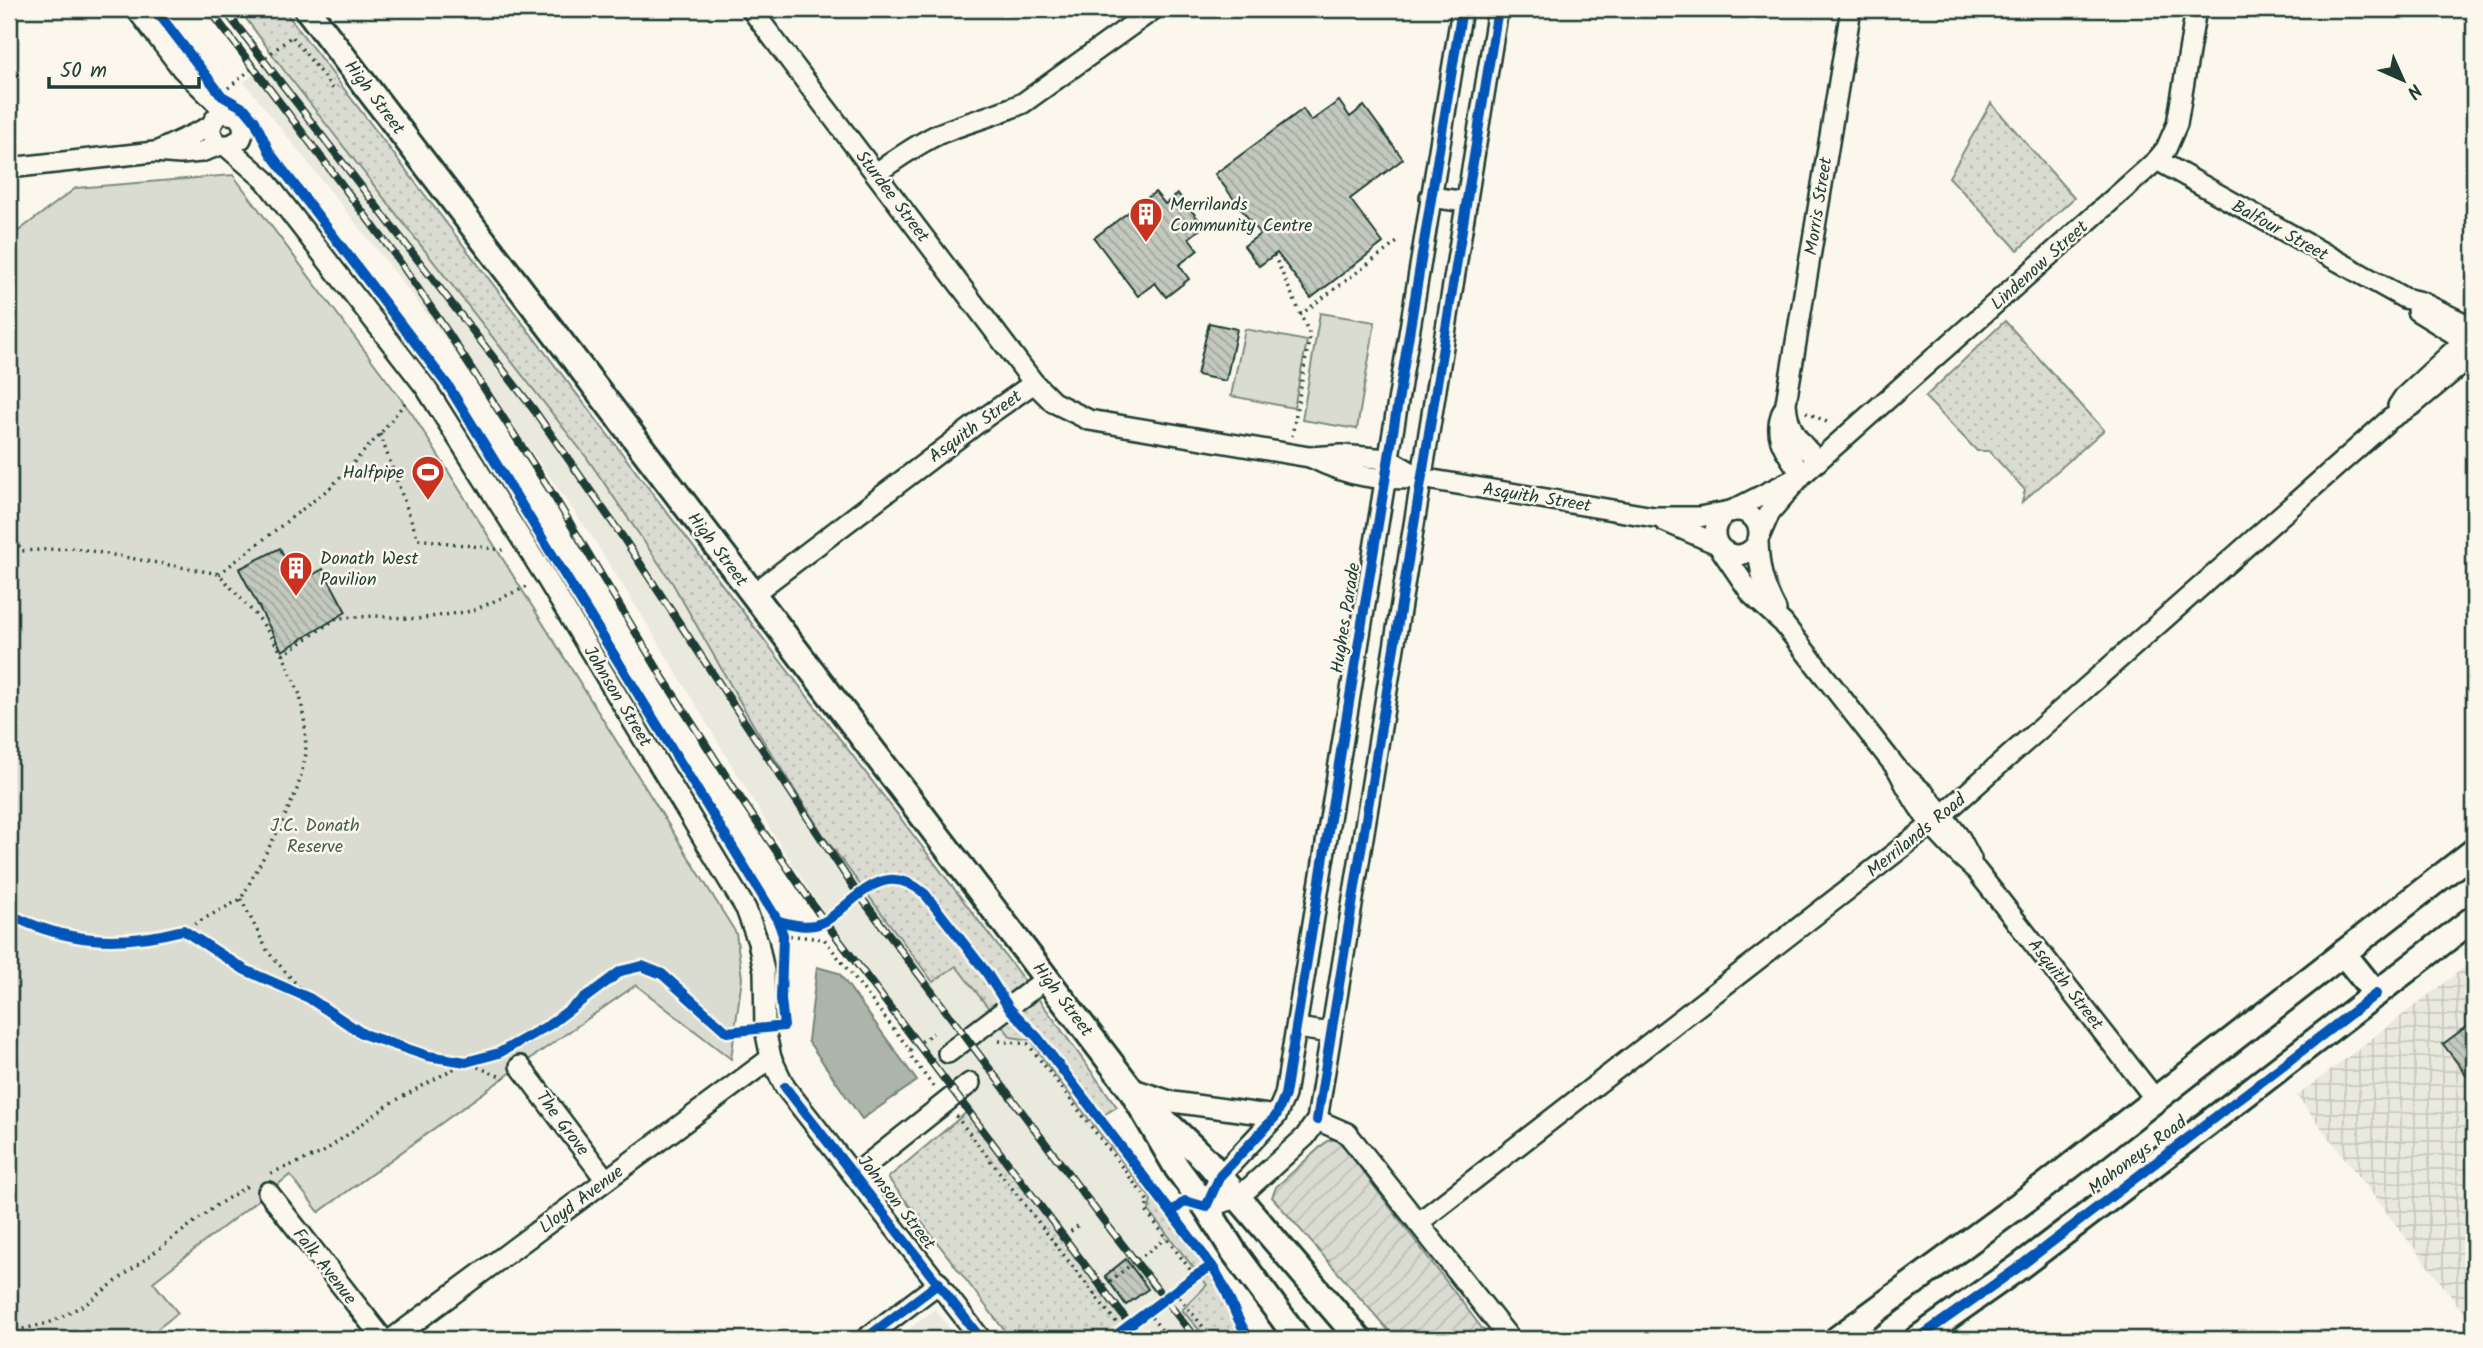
<svg xmlns="http://www.w3.org/2000/svg" width="2483" height="1348" font-family="Kalam,sans-serif">
<defs>
<pattern id="industrial-grid" width="8" height="8" patternUnits="userSpaceOnUse" patternTransform="scale(1.75)"><rect width="8" height="8" fill="#eae9de"/><path d="M0 4h8M4 0v8" fill="none" stroke="#c8c9bf"/></pattern>
<pattern id="grass-dots" width="8" height="8" patternUnits="userSpaceOnUse" patternTransform="scale(1.75)"><rect width="8" height="8" fill="#dbdcd1"/><path d="M2 2h.1M6 6h.1" fill="none" stroke="#bcbeb4" stroke-width="1.8" stroke-linecap="round"/></pattern>
<pattern id="garden-furrows" width="10" height="10" patternUnits="userSpaceOnUse" patternTransform="scale(1.75)"><rect width="10" height="10" fill="#dbdcd1"/><path d="M-1 1l2-2M0 10L10 0M9 11l2-2" fill="none" stroke="#bcbeb4"/></pattern>
<pattern id="building-back-hatch" width="6" height="6" patternUnits="userSpaceOnUse" patternTransform="scale(1.75)"><rect width="6" height="6" fill="#c4c9be"/><path d="M-1 5l2 2M0 0l6 6M5-1l2 2" fill="none" stroke="#9fa49b"/></pattern>
</defs>
<rect width="100%" height="100%" fill="#fbf7ec"/>
<filter id="ink" filterUnits="userSpaceOnUse"><feTurbulence type="fractalNoise" baseFrequency=".0143" numOctaves="2"/><feDisplacementMap in="SourceGraphic" scale="14" xChannelSelector="R" yChannelSelector="G"/><feConvolveMatrix kernelMatrix="1 2 1 2 8 2 1 2 1" color-interpolation-filters="sRGB"/></filter>
<g filter="url(#ink)">
<g fill="#eae9de">
<polygon points="275,57 587,458 673,584 754,726 826,839 932,981 956,965 1011,1037 1031,1040 1050,1069 1151,1200 1149,1211 1208,1286 1183,1310 1207,1339 1144,1339 998,1153 848,950 772,832 644,619 590,534 532,452 400,279 244,82"/>
<polygon points="935,1309 958,1339 895,1339 918,1322"/>
</g>
<polygon fill="url(#industrial-grid)" points="2474,960 2474,1326 2297,1096"/>
<g fill="url(#grass-dots)" stroke="#7d8c82" stroke-width="2">
<polygon points="239,9 283,9 1052,1017 1117,1107 1095,1120 1217,1279 1243,1339 1207,1339 1182,1310 1207,1285 1149,1211 1151,1199 1050,1069 1031,1040 1011,1037 956,966 933,982 826,839 754,726 673,584 587,458 283,69"/>
<polygon points="1991,103 2074,198 2018,250 1949,177"/>
<polygon points="2005,321 2104,430 2022,502 2025,490 1989,451 1977,451 1925,397"/>
<polygon points="967,1112 1137,1330 1125,1339 1011,1339 888,1178"/>
</g>
<g fill="#dbdcd1" stroke="#7d8c82" stroke-width="2">
<polygon points="233,175 413,415 736,933 742,978 731,1059 636,985 520,1066 319,1212 290,1175 153,1282 178,1313 144,1339 9,1339 9,238 76,188"/>
<polygon points="1320,313 1375,322 1357,429 1302,420"/>
<polygon points="1245,329 1307,341 1294,408 1231,396"/>
</g>
<polygon fill="url(#garden-furrows)" stroke="#7d8c82" stroke-width="2" points="1336,1139 1345,1148 1490,1339 1396,1339 1272,1197 1276,1187 1327,1141"/>
<polygon fill="#adb4aa" stroke="#74847b" stroke-width="2" points="817,967 839,973 917,1081 862,1119 808,1041"/>
<g fill="url(#building-back-hatch)" stroke="#1f3d34" stroke-width="2">
<polygon points="1339,101 1350,117 1364,106 1403,159 1350,199 1383,243 1311,298 1277,253 1259,266 1244,246 1260,234 1215,174 1303,109 1311,121"/>
<polygon points="1155,192 1165,204 1178,194 1204,226 1189,238 1198,250 1179,265 1189,279 1166,297 1155,283 1138,296 1094,238"/>
<polygon points="1209,323 1237,329 1226,381 1197,375"/>
<polygon points="280,548 296,584 323,569 346,612 282,651 239,569"/>
<polygon points="2474,1021 2474,1085 2443,1044"/>
<polygon points="1126,1259 1148,1289 1126,1305 1105,1276"/>
</g>
<g fill="none" stroke-linecap="round" stroke-linejoin="round">
<defs>
<g id="minor">
<polyline points="136,9 182,69 227,113"/>
<polyline points="751,9 1034,383"/>
<polyline points="226,146 265,180 426,388 545,576 746,909 758,942 764,971 765,1029 771,1058 785,1087 981,1339"/>
<polyline points="162,149 211,126"/>
<polyline points="2157,160 2404,298 2421,302 2474,328"/>
<path d="M9,168L154,152L180,154L201,152L221,145H230L241,139L244,131L242,122L236,115L222,113C208,122 207,136 221,145"/>
<path d="M876,173C897,159 918,143 941,133C968,122 997,115 1023,103L1154,9"/>
<polyline points="1430,197 1467,202"/>
<polyline points="2417,311 2474,346"/>
<polyline points="2398,406 2404,397 2464,341 2474,329"/>
<path d="M1783,410C1771,438 1787,452 1802,475"/>
<path d="M1312,458C1350,477 1379,481 1421,478L1654,517H1699L1730,511"/>
<path d="M1818,461C1799,441 1788,432 1786,403L1851,9"/>
<polyline points="1733,510 1792,480"/>
<circle cx="1737" cy="533" r="22"/>
<polyline points="1664,521 1717,544"/>
<polyline points="1760,535 1770,512 1802,475 2157,160 2166,149 2177,124 2196,9"/>
<path d="M1758,542C1759,569 1763,585 1776,610"/>
<polyline points="1720,548 1752,595 1783,623 1898,770 1925,794 1943,816 1960,838 1971,859"/>
<polyline points="753,594 987,416 1034,383 1053,402 1089,420 1309,457 1341,455 1388,459 1421,478"/>
<path d="M1898,770C1919,813 1939,838 1976,870L2156,1100"/>
<polyline points="1297,1028 1331,1033"/>
<polyline points="948,1053 1047,978"/>
<polyline points="520,1066 606,1180"/>
<polyline points="1130,1088 1173,1102 1276,1116"/>
<polyline points="1317,1120 1347,1133 1510,1339"/>
<polyline points="854,1175 970,1083"/>
<polyline points="268,1192 383,1339"/>
<polyline points="1206,1207 1238,1198 1305,1137 1317,1120 1498,9"/>
<polyline points="1206,1207 1220,1176 1276,1116 1285,1095 1462,9"/>
<polyline points="1418,1223 1931,825 2390,419 2414,404 2474,354"/>
<polyline points="392,1339 771,1058"/>
<polyline points="865,1339 939,1283"/>
</g>
<g id="major">
<polyline points="307,9 1130,1088 1177,1168 1206,1207 1234,1252 1298,1339"/>
<polyline points="2343,953 2376,994"/>
<polyline points="1150,1107 1207,1161 1359,1339"/>
<polyline points="1837,1339 2046,1185 2474,851"/>
<polyline points="1917,1339 2019,1267 2219,1115 2474,918"/>
</g>
</defs>
<use href="#minor" stroke="#1f3d34" stroke-width="24"/>
<use href="#major" stroke="#1f3d34" stroke-width="30"/>
<g stroke="#1f3d34" stroke-width="3.5" stroke-dasharray="2 5" stroke-linecap="butt">
<polyline points="228,88 292,36 333,89 337,86"/>
<polyline points="1274,255 1310,335 1292,436"/>
<polyline points="1300,315 1400,240"/>
<polyline points="1806,412 1829,423"/>
<polyline points="380,434 418,539 503,550"/>
<polyline points="9,527 21,551"/>
<polyline points="9,555 21,551 74,548 219,574 261,621 283,655 300,695 305,725 306,754 298,787 281,825 241,899 183,930"/>
<polyline points="219,574 331,487 380,434 408,399"/>
<polyline points="283,655 337,618 376,616 417,619 472,611 526,587"/>
<polyline points="241,899 268,952 306,995"/>
<path d="M9,914C67,944 121,946 183,930L245,970L309,998L363,1034L428,1056L466,1062L499,1053L549,1025L621,971L642,966L662,974L727,1032H739"/>
<polyline points="783,935 824,939 910,1050 910,1055 935,1089"/>
<polyline points="999,1041 1028,1044 1148,1201 1146,1211 1195,1276"/>
<polyline points="910,1050 933,1033"/>
<polyline points="956,1116 1122,1330"/>
<polyline points="271,1173 322,1153 391,1103 466,1062 504,1078"/>
<polyline points="1054,1244 1079,1225"/>
<polyline points="1175,1292 1213,1339"/>
<polyline points="1093,1294 1166,1238"/>
<polyline points="1147,1312 1169,1339"/>
<polyline points="9,1332 49,1323 86,1304 217,1205 249,1185"/>
</g>
<use href="#minor" stroke="#fbf7ec" stroke-width="19"/>
<use href="#major" stroke="#fbf7ec" stroke-width="24"/>
<defs>
<g id="rail">
<polyline points="209,9 395,255 449,334 555,498 663,678 737,793 817,911 1141,1339"/>
<polyline points="224,9 534,410 622,536 854,888 1097,1212 1196,1339"/>
</g>
</defs>
<use href="#rail" stroke="#1f3d34" stroke-width="8"/>
<use href="#rail" stroke="#fbf7ec" stroke-width="5" stroke-dasharray="16" stroke-linecap="butt"/>
<defs>
<g id="cycleway">
<path d="M9,914C67,944 121,946 183,930L245,970L309,998L363,1034L428,1056L466,1062L499,1053L549,1025L621,971L642,966L662,974L727,1032L784,1026L781,999L783,935L778,921L449,387L270,153L255,121L245,109L222,96L155,9"/>
<path d="M778,921C792,924 807,929 821,923C828,921 834,915 839,911C868,887 890,864 925,894L986,972L1009,1008L1038,1038L1212,1266C1229,1289 1233,1317 1250,1339"/>
<polyline points="785,1087 981,1339"/>
<polyline points="1317,1120 1498,9"/>
<polyline points="1172,1212 1185,1201 1206,1207 1220,1176 1276,1116 1285,1095 1462,9"/>
<polyline points="865,1339 939,1283"/>
<polyline points="1111,1339 1195,1276 1212,1266"/>
<polyline points="1917,1339 2019,1267 2376,994"/>
</g>
</defs>
<use href="#cycleway" stroke="#fbf7ec" stroke-width="15"/>
<use href="#cycleway" stroke="#0057b8" stroke-width="10"/>
</g>
</g>
<defs>
<symbol id="building-pin" viewBox="-11 -11 22 30"><path d="M0 17L-7.5 6A9.5 9.5 0 1 1 7.5 6Z" fill="#c8321e" stroke="#fbf7ec"/><path d="M-4-6H4V6H1V3H-1V6H-4ZM-2.5-4.3h1.7v1.8h-1.7ZM.8-4.3h1.7v1.8H.8ZM-2.5-1h1.7V.8h-1.7ZM.8-1h1.7V.8H.8Z" fill="#fff"/></symbol>
<symbol id="stadium-pin" viewBox="-11 -11 22 30"><path d="M0 17L-7.5 6A9.5 9.5 0 1 1 7.5 6Z" fill="#c8321e" stroke="#fbf7ec"/><path d="M0-5a6.5 5 0 1 0 0 10a6.5 5 0 1 0 0-10ZM-3.5-1.8h7v3.6h-7Z" fill="#fff"/></symbol>
</defs>
<g fill-rule="evenodd">
<use href="#building-pin" x="1127" y="195" width="38" height="52"/>
<use href="#stadium-pin" x="409" y="453" width="38" height="52"/>
<use href="#building-pin" x="277" y="549" width="38" height="52"/>
</g>
<g text-anchor="middle" stroke-width="5" stroke-linejoin="round" paint-order="stroke">
<g font-size="18" fill="#1f3d34" stroke="#fbf7ec">
<text transform="translate(375 97) rotate(53)" y="6">High Street</text>
<text transform="translate(893 196) rotate(53)" y="6">Sturdee Street</text>
<text transform="translate(1818 206) rotate(-81)" y="6">Morris Street</text>
<text transform="translate(2280 230) rotate(29)" y="6">Balfour Street</text>
<text transform="translate(2039 265) rotate(-42)" y="6">Lindenow Street</text>
<text transform="translate(975 426) rotate(-36)" y="6">Asquith Street</text>
<text transform="translate(1537 497) rotate(9)" y="6">Asquith Street</text>
<text transform="translate(718 549) rotate(53)" y="6">High Street</text>
<text transform="translate(1345 618) rotate(-81)" y="6">Hughes Parade</text>
<text transform="translate(618 696) rotate(59)" y="6">Johnson Street</text>
<text transform="translate(1916 835) rotate(-39)" y="6">Merrilands Road</text>
<text transform="translate(2066 984) rotate(52)" y="6">Asquith Street</text>
<text transform="translate(1063 999) rotate(53)" y="6">High Street</text>
<text transform="translate(563 1123) rotate(53)" y="6">The Grove</text>
<text transform="translate(2137 1155) rotate(-37)" y="6">Mahoneys Road</text>
<text transform="translate(581 1199) rotate(-37)" y="6">Lloyd Avenue</text>
<text transform="translate(897 1202) rotate(52)" y="6">Johnson Street</text>
<text transform="translate(325 1266) rotate(52)" y="6">Falk Avenue</text>
</g>
<g font-size="18" fill="#1f3d34" stroke="#fbf7ec" text-anchor="start">
<text x="1170" y="210">Merrilands<tspan x="1170" dy="21">Community Centre</tspan></text>
<text x="404" y="478" text-anchor="end">Halfpipe</text>
<text x="320" y="564">Donath West<tspan x="320" dy="21">Pavilion</tspan></text>
</g>
<g font-size="18" fill="#455d53" stroke="#fbf7ec">
<text x="315" y="831">J.C. Donath<tspan x="315" dy="21">Reserve</tspan></text>
</g>
</g>
<rect width="2483" height="1348" fill="none" stroke="#fbf7ec" stroke-width="35"/>
<rect x="18" y="18" width="2448" height="1313" fill="none" stroke="#1f3d34" stroke-width="2.5" filter="url(#ink)"/>
<g transform="translate(2403 80) rotate(135)" stroke="#fbf7ec" stroke-width="5" paint-order="stroke">
<path d="M0-5L12 26L0 18L-12 26Z" fill="#1f3d34"/>
<text y="-10" font-size="19" font-weight="bold" text-anchor="middle" fill="#1f3d34">N</text>
</g>
<path d="M49 77v10h150v-10" fill="none" stroke="#1f3d34" stroke-width="3.5"/>
<text x="60" y="77" font-size="21" fill="#1f3d34" stroke="#fbf7ec" stroke-width="5" paint-order="stroke">50 m</text>
</svg>
